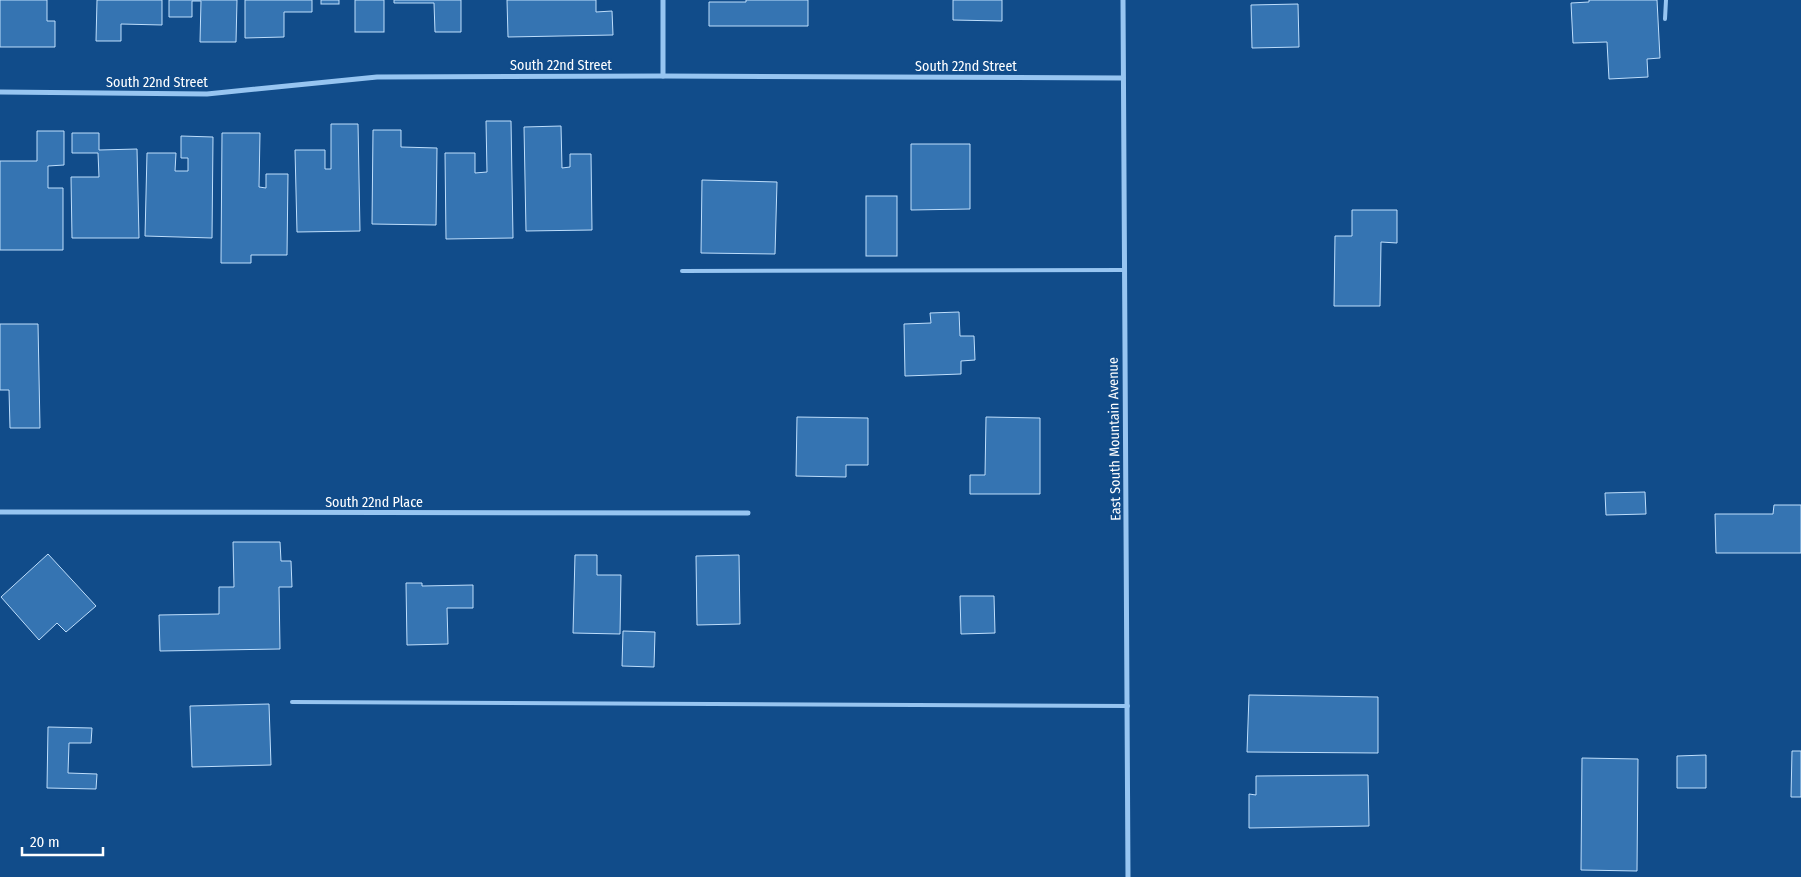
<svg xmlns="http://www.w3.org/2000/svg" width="1801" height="877" font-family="'Fira Sans Condensed',sans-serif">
<rect width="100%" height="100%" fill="#114c8a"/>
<g fill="#3574b2" stroke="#bedefc">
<polygon points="0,0 47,0 47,21 55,21 55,47 0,47"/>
<polygon points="97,0 162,0 162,25 121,24 121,41 96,41"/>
<polygon points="169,0 237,0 236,42 200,42 201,1 192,1 192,17 169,17"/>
<polygon points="245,0 312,0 312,12 284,12 284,37 245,38"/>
<rect x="321" y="0" width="18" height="4"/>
<rect x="355" y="0" width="29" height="32"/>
<polygon points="394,0 461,0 461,32 435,32 434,3 394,3"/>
<polygon points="507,0 596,0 596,12 612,11 613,35 508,37"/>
<polygon points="746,0 808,0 808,26 709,26 709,2 746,2"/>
<polygon points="953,0 1002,0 1002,21 953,20"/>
<polygon points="1589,0 1657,0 1660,58 1647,59 1648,77 1609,79 1607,42 1573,43 1571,3 1589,2"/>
<polygon points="1298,4 1299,47 1252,48 1251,5"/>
<polygon points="486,121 511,121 513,238 446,239 445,153 475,153 475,173 487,172"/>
<polygon points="331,124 358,124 360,231 297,232 295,150 325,150 325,169 331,169"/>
<polygon points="561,126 562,168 570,167 570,154 591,154 592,230 526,231 524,127"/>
<polygon points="373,130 401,130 401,147 437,148 436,225 372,224"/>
<polygon points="37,131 64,131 64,165 48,166 48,188 63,188 63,250 0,250 0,161 37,161"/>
<polygon points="72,133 99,133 99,150 137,149 139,238 72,238 71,177 99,177 98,153 72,153"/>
<polygon points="222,133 260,133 259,187 266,188 266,174 288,174 287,255 251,255 251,263 221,263"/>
<polygon points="181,136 213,137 212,238 145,236 147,153 176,153 175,171 188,171 188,158 181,158"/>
<polygon points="911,144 970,144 970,209 911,210"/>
<polygon points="702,180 777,182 775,254 701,253"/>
<rect x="866" y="196" width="31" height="60"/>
<polygon points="1352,210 1397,210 1397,243 1381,242 1380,306 1334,306 1335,236 1352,236"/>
<polygon points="959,312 960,336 974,336 975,360 961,361 961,374 905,376 904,324 931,323 930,313"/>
<polygon points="0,324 38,324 40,428 10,428 9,390 0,390"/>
<polygon points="797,417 868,418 868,465 846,465 846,477 796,476"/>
<polygon points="986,417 1040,418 1040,494 970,494 970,475 985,475"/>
<polygon points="1645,492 1646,514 1606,515 1605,493"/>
<polygon points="1774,505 1801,505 1801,553 1716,553 1715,514 1773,514"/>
<polygon points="233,542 280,542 281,561 291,561 292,587 279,587 280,649 160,651 159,615 219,614 219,587 234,587"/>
<polygon points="48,554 96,606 66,632 57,623 39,640 1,597"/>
<polygon points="575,555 597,555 597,575 621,575 620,634 573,633"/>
<polygon points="739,555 740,624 697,625 696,556"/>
<polygon points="406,583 422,583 422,586 473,585 473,608 447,608 448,644 407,645"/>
<polygon points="960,596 994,596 995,633 961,634"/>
<polygon points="623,631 655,632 654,667 622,666"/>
<polygon points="1249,695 1378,697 1378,753 1247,752"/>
<polygon points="269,704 271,765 192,767 190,706"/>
<polygon points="48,727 92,728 91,743 69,743 68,773 97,774 96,789 47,788"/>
<polygon points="1792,751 1801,751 1801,797 1791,797"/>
<polygon points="1706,755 1706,788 1677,788 1677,756"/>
<polygon points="1582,758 1638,759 1637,871 1581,870"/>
<polygon points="1368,775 1369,826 1249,828 1249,794 1256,795 1256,776"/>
</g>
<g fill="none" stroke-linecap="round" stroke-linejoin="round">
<g stroke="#97c5f1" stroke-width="4">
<polyline points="1665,19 1666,0"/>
<polyline points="682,271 1124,270"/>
<polyline points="292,702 1128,706"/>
</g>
<g stroke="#97c5f1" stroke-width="5">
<polyline points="1123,0 1128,877"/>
<polyline points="663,76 663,0"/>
<polyline points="0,92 207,94 377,77 663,76 1123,78"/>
<polyline points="0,512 748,513"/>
</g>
</g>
<g text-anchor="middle" stroke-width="4" stroke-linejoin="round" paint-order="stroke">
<g font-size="14" fill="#fff" stroke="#114c8a">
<text x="561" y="70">South 22nd Street</text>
<text x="966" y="71">South 22nd Street</text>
<text x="157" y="87">South 22nd Street</text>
<text transform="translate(1114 439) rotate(-91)" y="5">East South Mountain Avenue</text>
<text x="374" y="507">South 22nd Place</text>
</g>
</g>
<path d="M22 847v8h81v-8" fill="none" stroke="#ffffff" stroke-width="2.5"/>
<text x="30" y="847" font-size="15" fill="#ffffff" stroke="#114c8a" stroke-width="4" paint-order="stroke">20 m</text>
</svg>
